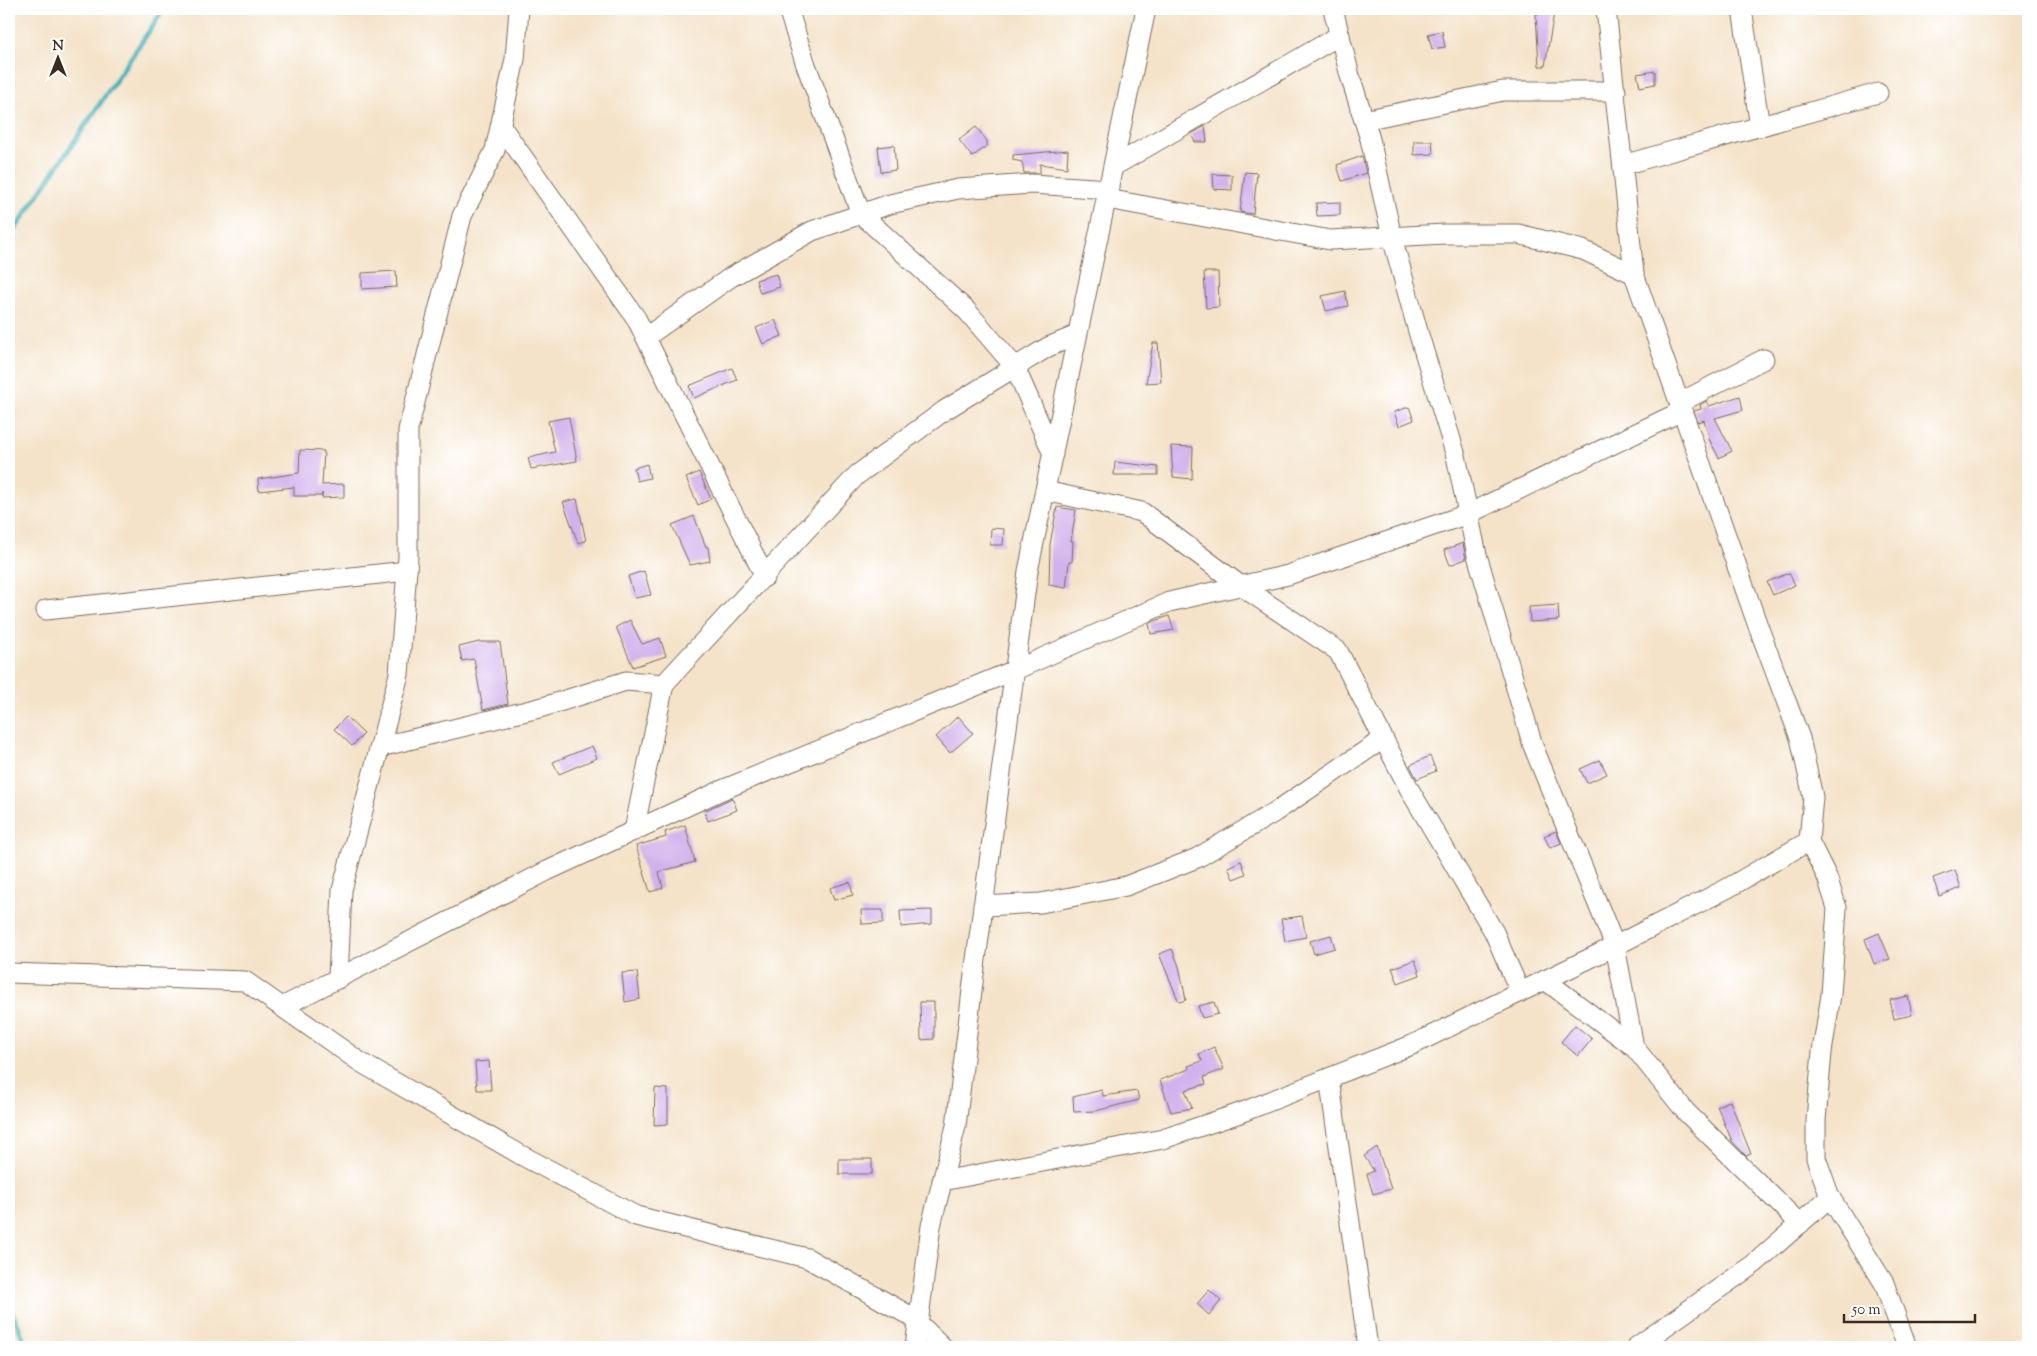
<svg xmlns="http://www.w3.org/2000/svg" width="2037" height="1356" font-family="'Sorts Mill Goudy',serif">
<rect width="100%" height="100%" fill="#fff"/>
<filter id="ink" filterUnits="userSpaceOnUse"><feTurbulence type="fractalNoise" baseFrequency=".02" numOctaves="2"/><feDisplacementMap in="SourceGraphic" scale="10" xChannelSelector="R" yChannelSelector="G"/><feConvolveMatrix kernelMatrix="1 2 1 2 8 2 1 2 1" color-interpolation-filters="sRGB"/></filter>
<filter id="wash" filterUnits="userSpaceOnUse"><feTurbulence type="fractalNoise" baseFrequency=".0096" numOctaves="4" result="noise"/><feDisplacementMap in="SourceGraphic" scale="20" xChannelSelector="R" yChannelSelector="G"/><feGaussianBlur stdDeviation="1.12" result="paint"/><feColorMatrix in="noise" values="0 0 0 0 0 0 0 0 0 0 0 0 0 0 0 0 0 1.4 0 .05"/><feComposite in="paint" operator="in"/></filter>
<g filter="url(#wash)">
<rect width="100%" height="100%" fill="#f4e3c9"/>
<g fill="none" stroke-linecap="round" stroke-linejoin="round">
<g stroke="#3cadb6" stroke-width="5">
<polyline points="9,238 164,9"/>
<polyline points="9,1304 27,1347"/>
</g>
</g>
<g id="blocks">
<g fill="#d2b2ec">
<polygon points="1554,13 1545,66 1539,66 1536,14"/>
<polygon points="1442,31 1445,47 1432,49 1428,34"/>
<polygon points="1655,71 1655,84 1640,87 1637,74"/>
<polygon points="1205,126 1207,142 1195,142 1191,134"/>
<polygon points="976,127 987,141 987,146 972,157 959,140"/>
<polygon points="1414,141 1432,141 1433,154 1414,155"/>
<polygon points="894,145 896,170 881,172 878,147"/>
<polygon points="1068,150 1067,168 1040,164 1040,173 1024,173 1022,162 1013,160 1013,155"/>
<polygon points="1362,156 1366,173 1342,181 1337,165"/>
<polygon points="1245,172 1257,173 1253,214 1240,212"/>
<polygon points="1213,174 1232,175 1232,190 1214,189"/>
<polygon points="1340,202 1340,215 1317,216 1316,203"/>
<polygon points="396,271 397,287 362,289 362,273"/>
<polygon points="1204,272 1218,272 1219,307 1206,308"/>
<polygon points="776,274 780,287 760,293 756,280"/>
<polygon points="1345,291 1348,306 1326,311 1322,296"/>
<polygon points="775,320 782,336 763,344 756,328"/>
<polygon points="1153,343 1158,343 1161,382 1146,383"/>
<polygon points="732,368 737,380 694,398 689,386"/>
<polygon points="1740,396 1743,410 1715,418 1732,451 1719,458 1708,437 1709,436 1704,420 1698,422 1694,411 1701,409 1700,405 1706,401 1709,406"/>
<polygon points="1409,407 1414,420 1399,426 1394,412"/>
<polygon points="569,417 577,461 531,469 528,458 555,452 548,421"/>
<polygon points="1171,446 1193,447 1192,479 1173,477"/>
<polygon points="300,450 324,451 322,485 344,484 344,497 322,498 322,493 322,496 294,496 294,487 259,491 258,479 299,473"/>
<polygon points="1115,462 1158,467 1158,475 1114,475"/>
<polygon points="647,464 650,478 637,481 634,468"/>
<polygon points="699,472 711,499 698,505 686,478"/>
<polygon points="577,499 586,541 578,543 563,502"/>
<polygon points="1057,507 1076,510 1071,541 1073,541 1072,562 1069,562 1066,588 1049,585 1050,544"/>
<polygon points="694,516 706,547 708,547 710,561 690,565 672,525"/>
<polygon points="991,528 1004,529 1003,545 990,545"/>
<polygon points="1463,543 1466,559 1450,565 1444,550"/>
<polygon points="644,571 651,595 635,598 628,576"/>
<polygon points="1789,573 1795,585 1773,595 1767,582"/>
<polygon points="1558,605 1559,620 1530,622 1529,607"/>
<polygon points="1169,616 1174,630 1151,634 1149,623"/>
<polygon points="630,620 642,644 660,638 666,656 633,667 616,627"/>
<polygon points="479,642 500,642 508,704 483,710 474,659 462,661 459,647"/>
<polygon points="958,716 973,733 950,753 936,737"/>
<polygon points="346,717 364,734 352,746 334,729"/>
<polygon points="592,746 597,758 559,774 553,762"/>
<polygon points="1430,756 1436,771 1417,779 1410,765"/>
<polygon points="1600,760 1607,774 1587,783 1580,769"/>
<polygon points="732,798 737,810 708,821 704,811"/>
<polygon points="685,825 695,862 659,872 663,888 650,892 636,846 666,837 665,832"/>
<polygon points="1556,831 1561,843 1550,848 1544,836"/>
<polygon points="1241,861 1246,874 1233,879 1228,867"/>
<polygon points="1955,870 1961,888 1939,896 1933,878"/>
<polygon points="850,882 853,895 834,900 830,888"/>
<polygon points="861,910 883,910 883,923 862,924"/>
<polygon points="932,910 932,924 901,927 900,911"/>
<polygon points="1302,916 1306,937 1285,941 1281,919"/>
<polygon points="1879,933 1890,959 1874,964 1865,939"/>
<polygon points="1331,935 1335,948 1314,954 1310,941"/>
<polygon points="1172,949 1179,966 1186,1000 1179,1002 1159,954"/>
<polygon points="1415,960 1420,975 1398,983 1392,968"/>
<polygon points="637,972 640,999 625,1002 622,973"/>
<polygon points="1908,996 1912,1015 1894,1019 1890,1000"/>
<polygon points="920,1002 934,1002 934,1039 921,1040"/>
<polygon points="1214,1002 1218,1014 1202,1018 1198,1006"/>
<polygon points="1575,1025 1592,1039 1578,1056 1561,1042"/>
<polygon points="1214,1047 1224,1069 1204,1077 1206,1084 1185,1090 1192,1108 1171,1112 1160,1080 1189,1069 1188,1066 1202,1061 1199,1054"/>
<polygon points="489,1061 491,1090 477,1090 475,1062"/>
<polygon points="655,1088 668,1089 668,1124 654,1125"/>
<polygon points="1102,1090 1103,1096 1137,1091 1139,1100 1095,1111 1074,1112 1073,1097"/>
<polygon points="1730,1101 1751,1154 1746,1156 1732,1141 1717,1106"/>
<polygon points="1377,1147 1391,1189 1373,1194 1367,1174 1374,1171 1364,1156"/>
<rect x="839" y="1159" width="33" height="15"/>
<polygon points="1209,1290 1221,1301 1209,1315 1197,1304"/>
</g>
</g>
</g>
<g filter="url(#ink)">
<use href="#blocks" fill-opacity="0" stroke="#7c6b5a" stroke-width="1"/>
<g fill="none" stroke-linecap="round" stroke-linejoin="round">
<defs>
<g id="minor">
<polyline points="788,9 806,65 861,214 967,311 1015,367 1053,454"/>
<polyline points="1333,9 1350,76 1370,139 1392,237 1419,335 1456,456 1477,555 1533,746 1615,946 1634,1047 1686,1112 1800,1224"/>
<polyline points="1606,9 1634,274 1758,626 1800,738 1813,797 1809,841 1827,877 1837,908 1831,995 1822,1052 1816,1120 1816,1158 1830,1197 1884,1283 1907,1347"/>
<polyline points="1742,9 1760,127"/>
<polyline points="1364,120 1503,91 1616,91"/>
<polyline points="501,126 636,318 765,577"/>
<polyline points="1623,165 1878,93"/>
<polyline points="1114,166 1340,35"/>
<polyline points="1107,199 1330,240 1445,234 1518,234 1583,250 1634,274"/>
<polyline points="646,337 731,277 812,231 890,204 958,189 1032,184 1109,189"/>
<polyline points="1679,403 1764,359"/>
<polyline points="1045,491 1142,512 1241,586 1338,651 1412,794 1494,932 1520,992"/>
<polyline points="46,610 407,571"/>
<polyline points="380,747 543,707 626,681 664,684"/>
<polyline points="634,831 664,684 857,475 945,410 1048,347 1077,335"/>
<polyline points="983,906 1041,903 1126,886 1197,858 1275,812 1383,739"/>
<polyline points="9,973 245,981 360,1062 521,1155 636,1216 807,1258 912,1317 943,1347"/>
<polyline points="338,979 342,890 399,674 408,557 408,430 462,216 495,150 515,59 519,9"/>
<polyline points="1545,980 1634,1047"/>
<polyline points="282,1007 547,871 722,790 1015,670 1169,602 1288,575 1468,514 1682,411"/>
<polyline points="1329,1078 1368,1347"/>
<polyline points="942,1181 1163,1139 1240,1113 1412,1045 1615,946 1728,888 1809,841"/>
<polyline points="915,1347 931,1226 956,1126 973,982 1028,571 1146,9"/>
<polyline points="1636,1347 1754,1264 1830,1197"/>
</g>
</defs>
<use href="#minor" stroke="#7c6b5a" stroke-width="21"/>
<use href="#minor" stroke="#fff" stroke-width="19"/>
</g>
</g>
<rect width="2037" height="1356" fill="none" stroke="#fff" stroke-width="30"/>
<g transform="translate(58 58)" stroke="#ffffff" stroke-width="4" paint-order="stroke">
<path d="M0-4L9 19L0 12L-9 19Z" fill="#3b2a1e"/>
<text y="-8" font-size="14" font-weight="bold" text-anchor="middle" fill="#3b2a1e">N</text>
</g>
<path d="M1844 1314v8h131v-8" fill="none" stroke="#3b2a1e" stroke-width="2.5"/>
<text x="1852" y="1314" font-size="15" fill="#3b2a1e" stroke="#ffffff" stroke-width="4" paint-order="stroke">50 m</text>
</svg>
